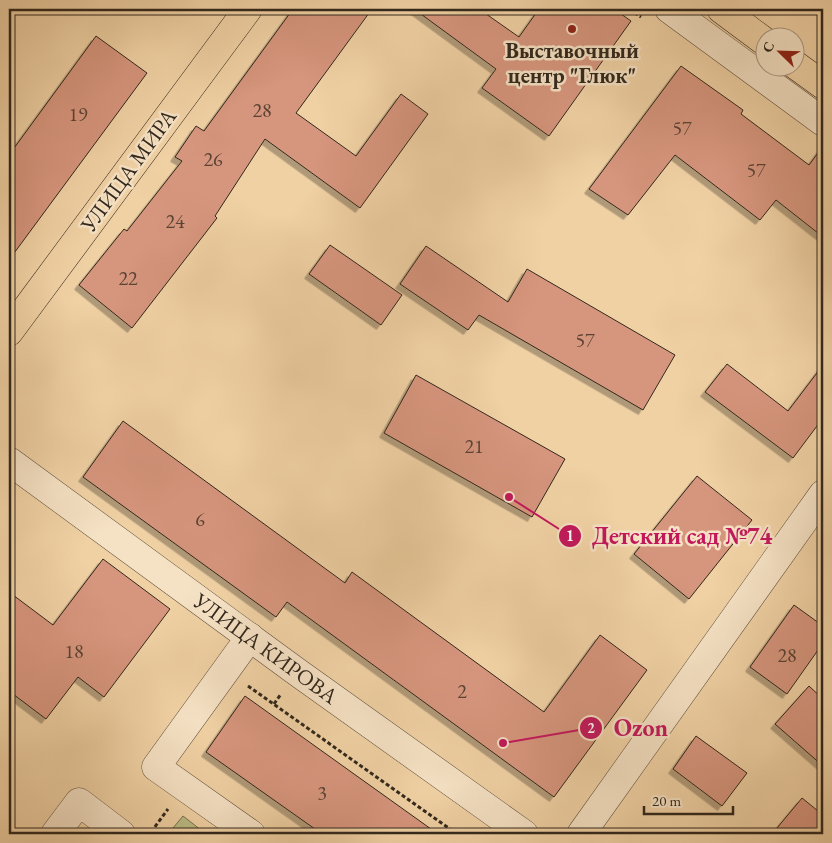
<svg xmlns="http://www.w3.org/2000/svg" width="832" height="843" font-family="'EB Garamond',serif">
<defs>
<filter id="shadow"><feDropShadow dx="-4.5" dy="4.5" stdDeviation="0" flood-color="#0004"/></filter>
</defs>
<rect width="100%" height="100%" fill="#f0d1a4"/>
<filter id="stains"><feTurbulence type="fractalNoise" baseFrequency=".004" numOctaves="4"/><feColorMatrix values="0 0 0 0 .2 0 0 0 0 .09 0 0 0 0 .02 0 0 0 .5 -.17"/></filter>
<radialGradient id="worn" r=".72"><stop offset=".6" stop-color="#630" stop-opacity="0"/><stop offset="1" stop-color="#630" stop-opacity=".3"/></radialGradient>
<polygon fill="#bbbb85" stroke="#767250" points="183,816 206,834 168,834"/>
<g fill="#d6957d" stroke="#32281c" filter="url(#shadow)">
<polygon points="293,9 372,9 296,113 356,156 401,94 428,114 360,208 265,139 215,216 217,218 132,328 79,285 124,229 127,231 182,161 175,157 196,126 204,131"/>
<polygon points="414,9 479,9 519,37 539,9 614,9 631,21 549,136 482,88 496,69"/>
<polygon points="96,36 147,73 9,260 9,155"/>
<polygon points="681,66 743,110 741,114 809,165 823,146 823,237 776,200 760,220 675,155 628,215 589,189"/>
<polygon points="330,245 402,295 381,325 309,274"/>
<polygon points="426,246 508,302 527,269 675,355 643,410 479,315 468,330 400,284"/>
<polygon points="727,364 788,411 823,365 823,418 793,458 705,392"/>
<polygon points="416,375 565,459 532,517 384,433"/>
<polygon points="123,421 345,583 352,572 544,712 600,635 647,670 554,797 287,602 276,617 83,477"/>
<polygon points="697,476 752,520 689,599 634,554"/>
<polygon points="103,559 170,609 104,697 78,677 46,719 9,691 9,592 53,625"/>
<polygon points="794,605 823,626 823,643 787,694 750,667"/>
<polygon points="809,686 823,699 823,766 775,724"/>
<polygon points="245,696 438,834 322,834 206,752"/>
<polygon points="696,736 747,773 722,806 673,769"/>
<polygon points="802,798 823,815 823,834 772,834"/>
</g>
<g fill="none" stroke-linecap="round" stroke-linejoin="round">
<defs>
<g id="minor">
<polyline points="669,9 823,122"/>
<polyline points="9,461 297,672 524,834"/>
<polyline points="250,637 156,767 251,834"/>
<polyline points="55,834 79,802 121,834"/>
<polyline points="581,834 823,494"/>
</g>
<g id="major">
<polyline points="721,9 764,41"/>
<polyline points="794,64 823,85"/>
<polyline points="9,332 248,9"/>
</g>
</defs>
<use href="#minor" stroke="#62523e" stroke-width="29"/>
<use href="#major" stroke="#32281c" stroke-width="29"/>
<g stroke="#32281c" stroke-width="3" stroke-dasharray="4 2.5" stroke-linecap="butt">
<polyline points="629,9 641,17"/>
<polyline points="9,368 14,361"/>
<polyline points="248,686 457,834"/>
<polyline points="274,704 281,694"/>
<polyline points="151,832 168,809"/>
</g>
<use href="#minor" stroke="#f5e1c4" stroke-width="28"/>
<use href="#major" stroke="#f0d1a4" stroke-width="28"/>
</g>
<circle fill="#8f2418" stroke="#f5e1c4" stroke-width="2" cx="572" cy="29" r="5"/>
<g text-anchor="middle" stroke-width="5" stroke-linejoin="round" paint-order="stroke">
<g font-size="20" fill="#5b4334">
<text x="262" y="117">28</text>
<text x="78" y="121">19</text>
<text x="682" y="135">57</text>
<text x="213" y="166">26</text>
<text x="756" y="177">57</text>
<text x="175" y="228">24</text>
<text x="128" y="285">22</text>
<text x="585" y="347">57</text>
<text x="474" y="453">21</text>
<text x="200" y="526">6</text>
<text x="74" y="658">18</text>
<text x="787" y="662">28</text>
<text x="462" y="698">2</text>
<text x="322" y="800">3</text>
</g>
<g font-size="22" font-weight="bold" fill="#32281c" stroke="#f5e1c4">
<text x="572" y="58">Выставочный<tspan x="572" dy="25">центр "Глюк"</tspan></text>
</g>
<g font-size="22" fill="#32281c" stroke="#f5e1c4">
<text transform="translate(128 170) rotate(-54)" y="8">УЛИЦА МИРА</text>
<text transform="translate(266 648) rotate(36)" y="8">УЛИЦА КИРОВА</text>
</g>
</g>
<path fill="none" stroke="#c2185b" stroke-width="2" d="M509 497L570 536M503 743L591 728"/>
<g fill="#c2185b" stroke="#f5e1c4" stroke-width="2">
<circle cx="509" cy="497" r="5"/>
<circle cx="503" cy="743" r="5"/>
<circle cx="570" cy="536" r="12"/>
<circle cx="591" cy="728" r="12"/>
</g>
<g font-size="15" text-anchor="middle" font-weight="bold" fill="#fff">
<text x="570" y="541">1</text>
<text x="591" y="733">2</text>
</g>
<g font-size="24" text-anchor="middle" font-weight="bold" fill="#c2185b" stroke="#f5e1c4" stroke-width="5" stroke-linejoin="round" paint-order="stroke">
<text x="682" y="544">Детский сад №74</text>
<text x="641" y="736">Ozon</text>
</g>
<rect width="832" height="843" fill="none" stroke="#f0d1a4" stroke-width="30"/>
<rect x="10" y="10" width="812" height="823" fill="none" stroke="#32281c" stroke-width="2.5"/>
<rect x="15" y="15" width="802" height="813" fill="none" stroke="#32281c"/>
<g transform="translate(780 52) rotate(293)"><circle r="24" fill="#f5e1c4" stroke="#a79781"/>
<path d="M0-4L9 19L0 12L-9 19Z" fill="#8f2418"/>
<text y="-8" font-size="14" font-weight="bold" text-anchor="middle" fill="#32281c">С</text>
</g>
<path d="M644 806v8h89v-8" fill="none" stroke="#32281c" stroke-width="2.5"/>
<text x="652" y="806" font-size="15" fill="#32281c" stroke="#f5e1c4" stroke-width="4" paint-order="stroke">20 m</text>
<rect width="100%" height="100%" filter="url(#stains)"/>
<rect width="100%" height="100%" fill="url(#worn)"/>
</svg>
